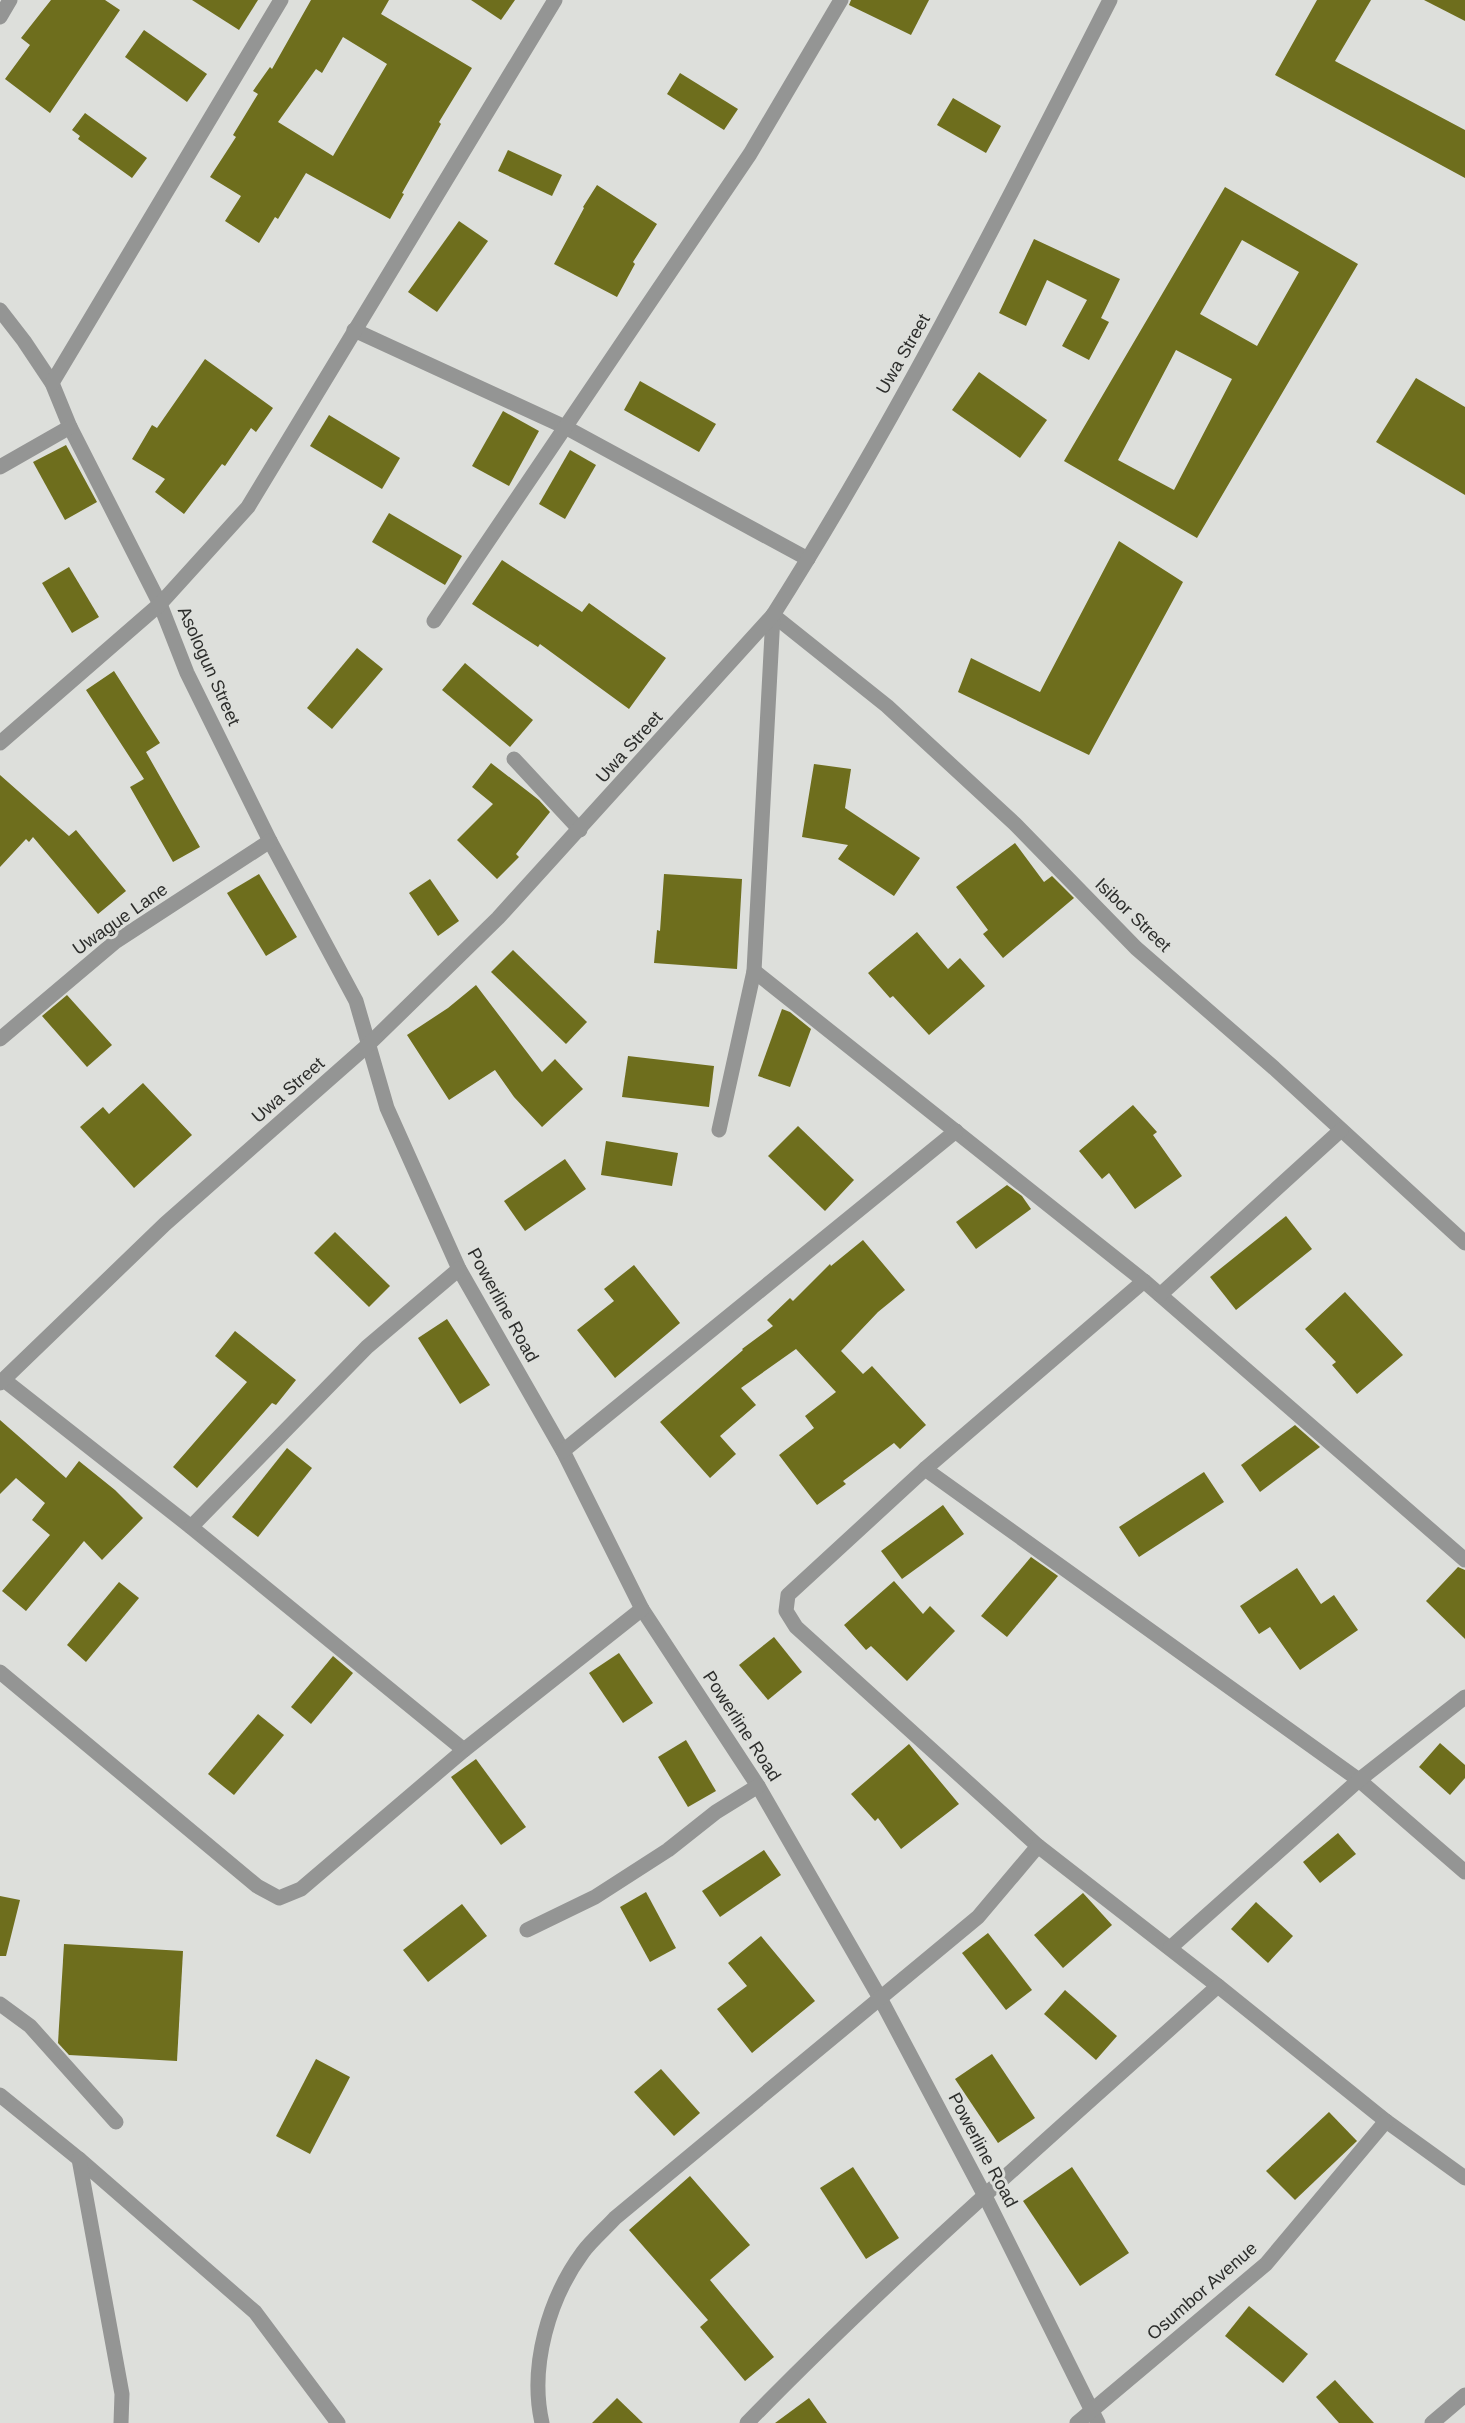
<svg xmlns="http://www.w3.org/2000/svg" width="1465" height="2423" font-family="Arial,sans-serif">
<rect width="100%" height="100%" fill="#dddfdb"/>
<g fill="#6e6e1d" fill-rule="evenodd">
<polygon points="51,0 105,0 120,10 50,113 5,79 30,45 21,38"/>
<polygon points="192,0 258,0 239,30"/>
<path d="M311,0H389L381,14L472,68L439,122L441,124L402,193L404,194L390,219L306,173L278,219L275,217L259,243L225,221L241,196L210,177L236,137L233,135L258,94L253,91L270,67L272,69ZM343,37L387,64L333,156L278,122L316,69L322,73Z"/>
<polygon points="471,0 515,0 501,20"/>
<polygon points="851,0 929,0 911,35 849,5"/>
<polygon points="1317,0 1371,0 1335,61 1465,130 1465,178 1275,75"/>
<polygon points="1424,0 1465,0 1465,21"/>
<polygon points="144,30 207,74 187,102 125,57"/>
<polygon points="680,73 738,109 724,130 667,94"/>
<polygon points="953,98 1001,126 986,153 937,125"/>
<polygon points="85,113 147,158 132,178 78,139 80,136 72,130"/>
<polygon points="508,150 562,175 552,196 498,171"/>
<polygon points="597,185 657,224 633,262 635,264 617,297 554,264 584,208 583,207"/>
<path d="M1225,187L1358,264L1197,538L1064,461ZM1242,240L1299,272L1257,346L1200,314ZM1176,350L1232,379L1174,490L1118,460Z"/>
<polygon points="459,221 488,241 437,312 408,292"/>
<polygon points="1034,239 1120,279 1101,318 1109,322 1089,360 1062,346 1087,300 1047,280 1026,326 999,313"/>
<polygon points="205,359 273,408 256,432 251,428 225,466 222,464 184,514 155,492 165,479 132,459 152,425 157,428"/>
<polygon points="979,372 1047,420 1020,458 952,410"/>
<polygon points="1416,378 1465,407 1465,495 1376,442"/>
<polygon points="640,381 716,424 699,452 624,410"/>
<polygon points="503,411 539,431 509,486 472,466"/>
<polygon points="329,415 400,458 382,489 310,446"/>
<polygon points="66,445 97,502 65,520 33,462"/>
<polygon points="570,450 596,465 565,519 539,504"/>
<polygon points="389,513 462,556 445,585 372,542"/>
<polygon points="1119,541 1183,582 1089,755 958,692 971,658 1040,692"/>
<polygon points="502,560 582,612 589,603 666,658 629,709 540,644 538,647 472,604"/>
<polygon points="69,567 99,617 72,633 42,583"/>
<polygon points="357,648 383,669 332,729 307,708"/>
<polygon points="465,663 533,720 510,747 442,690"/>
<polygon points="114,671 160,743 146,752 200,847 173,862 130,787 144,779 86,690"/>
<polygon points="491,763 539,800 550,812 516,854 519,857 497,879 457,840 493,804 472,787"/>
<polygon points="814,764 851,769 845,808 920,858 894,896 838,859 848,845 802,837"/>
<polygon points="0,775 69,836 76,830 126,891 98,914 33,837 29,842 26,839 0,867"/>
<polygon points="1015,843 1044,882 1052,876 1074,898 1003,958 983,934 988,930 956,887"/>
<polygon points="259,874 297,937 266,956 227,893"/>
<polygon points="664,874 742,879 737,969 654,963 657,930 660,931"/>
<polygon points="430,879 459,921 438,936 409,893"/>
<polygon points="917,932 948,969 960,958 985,986 929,1035 893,996 890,998 868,973"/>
<polygon points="513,950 587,1022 566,1044 491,972"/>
<polygon points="476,985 542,1072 555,1059 583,1089 542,1127 514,1097 495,1070 449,1100 407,1035 448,1008"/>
<polygon points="67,995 112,1045 87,1067 42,1016"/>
<polygon points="782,1009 790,1012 811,1029 790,1087 758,1076"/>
<polygon points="628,1056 714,1066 709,1107 622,1097"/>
<polygon points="143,1083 192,1135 134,1188 80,1127 103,1107 109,1114"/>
<polygon points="1133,1105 1157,1132 1153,1135 1182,1176 1135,1209 1109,1173 1102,1179 1079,1151"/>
<polygon points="798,1126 854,1180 825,1211 768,1156"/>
<polygon points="606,1141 678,1153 672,1186 601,1175"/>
<polygon points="565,1159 586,1189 525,1231 504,1201"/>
<polygon points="1007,1185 1022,1196 1031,1209 976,1249 956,1222"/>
<polygon points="1286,1216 1312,1249 1236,1310 1210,1277"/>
<polygon points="335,1232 390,1286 369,1307 314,1253"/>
<polygon points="863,1240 905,1290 878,1312 841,1351 863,1374 872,1366 926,1425 900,1449 894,1443 843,1481 846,1484 817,1505 779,1455 814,1428 805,1416 836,1392 796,1349 741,1388 756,1405 720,1436 736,1454 710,1478 660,1422 743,1350 742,1349 773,1326 767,1320 790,1298 793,1301 830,1264 831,1266"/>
<polygon points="634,1265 680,1323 615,1378 577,1330 614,1301 604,1289"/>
<polygon points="1345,1292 1403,1355 1357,1394 1332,1365 1336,1362 1305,1329"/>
<polygon points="447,1319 490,1385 460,1404 418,1338"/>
<polygon points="235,1331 296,1380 276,1405 272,1403 197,1488 173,1467 247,1382 215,1356"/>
<polygon points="0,1420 66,1478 79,1461 115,1490 143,1518 102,1560 84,1541 26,1611 2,1591 50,1535 32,1520 45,1503 16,1478 0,1494"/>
<polygon points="1295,1425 1320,1447 1260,1492 1241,1465"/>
<polygon points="287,1448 312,1468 258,1537 232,1517"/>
<polygon points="1204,1472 1224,1502 1139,1557 1119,1527"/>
<polygon points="943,1505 964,1534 902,1579 881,1551"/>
<polygon points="1031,1557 1058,1576 1007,1637 981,1616"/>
<polygon points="1458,1567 1465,1570 1465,1639 1426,1601"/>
<polygon points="1297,1568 1321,1604 1334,1595 1358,1630 1300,1670 1270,1627 1259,1634 1240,1606"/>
<polygon points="894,1581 923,1614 930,1606 955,1631 907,1681 871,1646 866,1650 844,1625"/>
<polygon points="119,1582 139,1598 86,1662 67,1645"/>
<polygon points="774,1637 802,1672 768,1700 739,1665"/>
<polygon points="619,1653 653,1703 623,1723 589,1673"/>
<polygon points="333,1656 353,1673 311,1724 291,1707"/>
<polygon points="258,1714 284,1735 234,1795 208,1774"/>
<polygon points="686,1740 716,1791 688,1807 658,1757"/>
<polygon points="1440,1743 1465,1765 1465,1778 1450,1795 1419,1767"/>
<polygon points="909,1744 959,1804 901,1849 878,1818 875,1821 851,1794"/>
<polygon points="476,1759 526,1827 501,1845 451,1777"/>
<polygon points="1338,1833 1356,1854 1320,1883 1303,1862"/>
<polygon points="764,1850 781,1875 720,1917 702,1891"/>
<polygon points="646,1892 676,1948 650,1962 620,1907"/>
<polygon points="1083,1893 1112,1925 1063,1968 1034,1935"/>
<polygon points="0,1896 20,1900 6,1956 0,1956"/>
<polygon points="1256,1902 1293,1936 1268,1963 1231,1929"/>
<polygon points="462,1904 487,1936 428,1982 403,1950"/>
<polygon points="988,1933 1032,1990 1006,2010 962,1953"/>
<polygon points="761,1936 815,2001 752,2053 717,2009 747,1986 728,1963"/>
<polygon points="64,1944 183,1951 177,2061 69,2055 58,2043"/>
<polygon points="1065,1990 1117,2036 1096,2060 1044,2014"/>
<polygon points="992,2054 1035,2118 998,2143 955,2079"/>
<polygon points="316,2059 350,2077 310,2154 276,2136"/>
<polygon points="661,2069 700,2113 674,2136 634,2092"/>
<polygon points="1329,2112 1357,2141 1295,2200 1266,2171"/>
<polygon points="853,2167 899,2238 866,2259 820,2188"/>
<polygon points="1072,2167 1129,2253 1080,2286 1023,2201"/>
<polygon points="690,2176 750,2245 710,2280 774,2357 745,2381 700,2327 708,2320 629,2230"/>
<polygon points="1249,2306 1308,2354 1283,2383 1225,2336"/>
<polygon points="1335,2380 1374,2423 1339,2423 1316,2397"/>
<polygon points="617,2398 643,2423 592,2423"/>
<polygon points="809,2398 827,2423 775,2423"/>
</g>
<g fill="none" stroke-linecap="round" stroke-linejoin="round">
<g stroke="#949594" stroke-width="15">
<polyline points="0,17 10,0"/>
<polyline points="0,310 24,341 52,383 70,427 160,604 187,673 270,841 356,1001 387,1108 459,1269 563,1451 642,1609 758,1786 880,1998 985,2196 1098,2423"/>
<polyline points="354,330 565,427 808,559"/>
<polyline points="52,383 281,0"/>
<polyline points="0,467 70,427"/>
<polyline points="773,615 887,706 1015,824 1136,948 1274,1068 1465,1243"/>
<polyline points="434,621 750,154 841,0"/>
<polyline points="0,743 160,604 248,507 555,0"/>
<polyline points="514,759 580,830"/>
<polyline points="754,971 1144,1281 1465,1560"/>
<polyline points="0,1039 115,942 270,841"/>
<polyline points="719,1130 754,971 773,615"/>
<polyline points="1144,1281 925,1469 788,1595 786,1611 796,1627 1038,1846 1218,1986 1386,2121 1465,2178"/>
<polyline points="1160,1295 1341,1130"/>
<polyline points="4,1380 191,1527 464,1750"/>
<path d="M0,1383L165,1224L368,1045L498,918L773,615C898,418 1004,208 1110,0"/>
<polyline points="563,1451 956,1131"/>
<polyline points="925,1469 1359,1780 1465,1872"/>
<polyline points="191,1527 367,1347 459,1269"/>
<polyline points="0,1672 257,1886 279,1898 301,1889 464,1750 642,1609"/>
<polyline points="527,1930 595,1897 668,1850 716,1812 758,1786"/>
<polyline points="1170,1948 1359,1780 1465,1697"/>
<polyline points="0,2004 30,2026 116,2122"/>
<polyline points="0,2095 79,2159 255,2312 338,2423"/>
<polyline points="79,2159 122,2394 121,2423"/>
<path d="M542,2423C529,2366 549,2298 583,2252C592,2240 605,2229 615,2218L978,1917L1038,1846"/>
<path d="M747,2423C896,2270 1059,2129 1218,1986"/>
<polyline points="1077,2423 1266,2264 1386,2121"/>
<polyline points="1432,2423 1465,2395"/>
</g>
</g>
<g text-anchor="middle" stroke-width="6" stroke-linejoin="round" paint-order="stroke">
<g font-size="18" fill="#2d2e2c" stroke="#dddfdb">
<text transform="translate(903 354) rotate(-60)" y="6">Uwa Street</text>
<text transform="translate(209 666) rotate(66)" y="6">Asologun Street</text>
<text transform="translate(629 747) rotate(-48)" y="6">Uwa Street</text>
<text transform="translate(1133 915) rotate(44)" y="6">Isibor Street</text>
<text transform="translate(120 919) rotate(-35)" y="6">Uwague Lane</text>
<text transform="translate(288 1090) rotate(-41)" y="6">Uwa Street</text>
<text transform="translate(503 1305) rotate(61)" y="6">Powerline Road</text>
<text transform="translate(742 1726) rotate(57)" y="6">Powerline Road</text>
<text transform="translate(983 2150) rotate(62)" y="6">Powerline Road</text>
<text transform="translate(1202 2291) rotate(-41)" y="6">Osumbor Avenue</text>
</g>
</g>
</svg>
